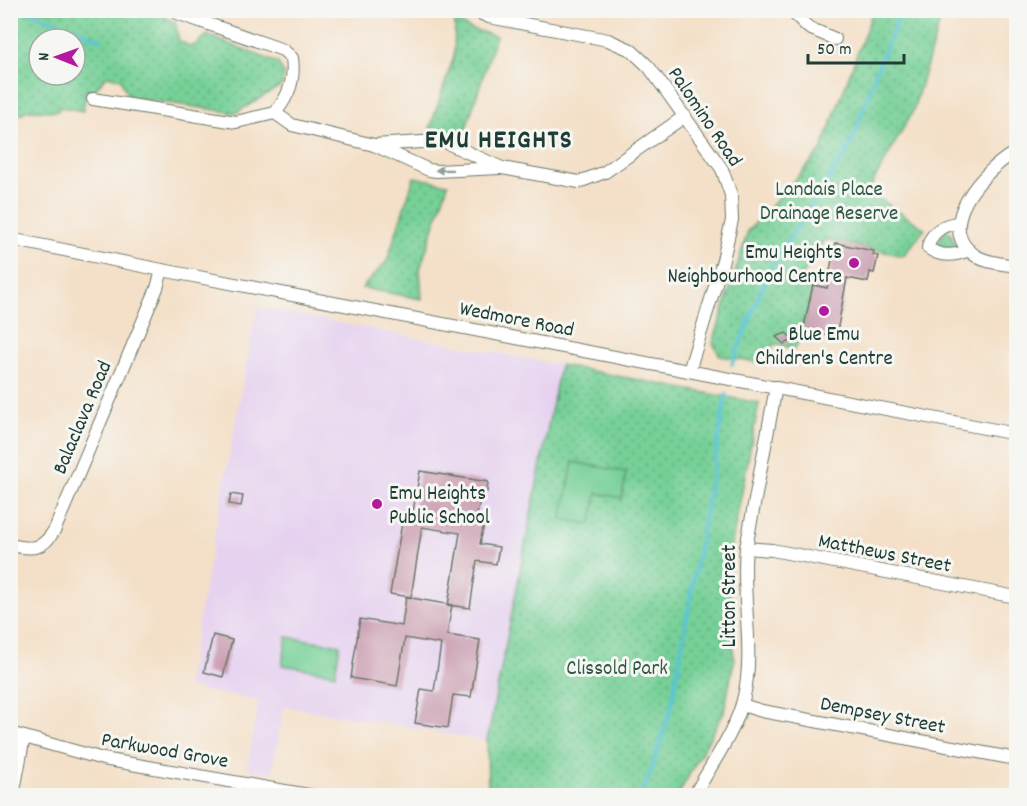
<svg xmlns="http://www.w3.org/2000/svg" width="1027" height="806" font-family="Dekko,sans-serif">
<defs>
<pattern id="grass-tufts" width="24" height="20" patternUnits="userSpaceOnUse" patternTransform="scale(1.5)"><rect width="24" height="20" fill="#76d097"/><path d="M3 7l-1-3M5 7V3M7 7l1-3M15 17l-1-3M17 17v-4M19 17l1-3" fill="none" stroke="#60aa7c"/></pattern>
<pattern id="park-dots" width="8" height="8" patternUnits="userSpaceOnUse" patternTransform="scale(1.5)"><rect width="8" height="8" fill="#76d097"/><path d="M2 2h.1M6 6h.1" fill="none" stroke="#60aa7c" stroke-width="1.8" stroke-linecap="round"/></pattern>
</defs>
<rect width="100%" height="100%" fill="#f6f6f2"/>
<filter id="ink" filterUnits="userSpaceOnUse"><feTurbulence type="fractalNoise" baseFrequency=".0167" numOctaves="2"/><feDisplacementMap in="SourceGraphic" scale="12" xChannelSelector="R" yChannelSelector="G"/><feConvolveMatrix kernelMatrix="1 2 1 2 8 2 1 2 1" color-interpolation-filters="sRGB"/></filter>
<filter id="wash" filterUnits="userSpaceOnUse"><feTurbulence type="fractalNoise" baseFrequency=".008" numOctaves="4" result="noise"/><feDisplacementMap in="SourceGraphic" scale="24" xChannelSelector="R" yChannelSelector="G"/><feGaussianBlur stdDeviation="1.35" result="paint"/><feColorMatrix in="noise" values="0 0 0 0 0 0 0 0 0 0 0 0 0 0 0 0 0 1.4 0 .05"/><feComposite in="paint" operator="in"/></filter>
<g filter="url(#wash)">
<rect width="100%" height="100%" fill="#f4e0c8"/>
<polygon fill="#e6d2f0" points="257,307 560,365 487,741 284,706 272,773 247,769 259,701 186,687"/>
<polygon fill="url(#grass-tufts)" stroke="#4a8666" stroke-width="1.5" points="946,231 950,232 956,247 952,250 936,246 935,244"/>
<g fill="url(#park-dots)" stroke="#4a8666" stroke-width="1.5" fill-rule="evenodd">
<path d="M10,11H163L167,12L165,18L175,22L179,41L192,47L207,35L278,63L284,74L282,85L236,113L128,97L121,79L106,76L94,91H86L83,111L60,107L58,111L27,110L11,120ZM39,39H75V75H39Z"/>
<polygon points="873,11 943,11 913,111 868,191 925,229 903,256 825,239 799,281 813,285 803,331 795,349 773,344 767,364 720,356 713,343 748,231 821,151"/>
<polygon points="455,19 468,28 496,36 464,135 430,128 454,56"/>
<polygon points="414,177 448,184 420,269 422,299 362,288 387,261"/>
<polygon points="560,365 759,403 728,564 734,661 724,712 678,795 488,796 487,741"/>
</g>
<g fill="#76d097" stroke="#4a8666" stroke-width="1.5">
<polygon points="573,462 626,472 622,498 597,493 591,524 562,519"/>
<polygon points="287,637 340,645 335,674 282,665"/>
</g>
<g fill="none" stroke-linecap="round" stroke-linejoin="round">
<g stroke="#59c4d3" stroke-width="4">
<polyline points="23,10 101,39"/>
<polyline points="732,364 761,291 779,254 842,159 853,139 880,61 902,10"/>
<polyline points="640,796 650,774 671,708 726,395"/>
</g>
</g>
<g id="blocks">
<g fill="#c899ae">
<polygon points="835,243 874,251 873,255 878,256 874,273 870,272 868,282 847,278 836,337 803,331 813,285 827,288"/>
<polygon points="786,333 794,340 784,344 776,337"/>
<polygon points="420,471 488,482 487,492 481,491 476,522 484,523 480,544 499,547 496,564 477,561 470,608 448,605 460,533 422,527 411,597 390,594 404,511 413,512"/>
<polygon points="231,494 243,496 241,506 229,504"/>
<polygon points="406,597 452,605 447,635 480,640 471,697 453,695 448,728 415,723 421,689 434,691 441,644 405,638 397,686 351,678 360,619 402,626"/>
<polygon points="213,635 232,640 223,677 204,672"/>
</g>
</g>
</g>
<g filter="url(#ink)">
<use href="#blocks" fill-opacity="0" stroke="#6a7668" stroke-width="1.5"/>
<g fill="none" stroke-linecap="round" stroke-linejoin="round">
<defs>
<g id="street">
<polyline points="473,10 489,17 608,40 631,50 649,67 722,169 731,195 732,220 723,260 689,371"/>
<polyline points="790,10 809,28 835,39"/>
<path d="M177,13L283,50L292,58C295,80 289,96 275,113"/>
<polyline points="93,99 236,122 275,113"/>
<polyline points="275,113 292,125 374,145 429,170 437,171 500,168"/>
<polyline points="374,145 438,141 445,142 502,168 579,182 605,172 685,116"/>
<path d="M1016,152C985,168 931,227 976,256C987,263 1004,264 1016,266"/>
<path d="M958,223C943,224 930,233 928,248C940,257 955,256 969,250"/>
<polyline points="10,239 162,270 1016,434"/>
<path d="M10,545C33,550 43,550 55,529L157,288L162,270"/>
<polyline points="746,548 772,550 1016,597"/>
<polyline points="742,705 762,711 1016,759"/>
<polyline points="10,733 103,759 314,796"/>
<polyline points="13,796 24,737"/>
<path d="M694,796C710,766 737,730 744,696C755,648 741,597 746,548L776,387"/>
</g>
</defs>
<use href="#street" stroke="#6a7668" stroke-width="14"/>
<use href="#street" stroke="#fff" stroke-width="12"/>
</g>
<defs><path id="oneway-solid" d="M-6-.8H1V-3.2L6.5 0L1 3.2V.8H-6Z" transform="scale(1.5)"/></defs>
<use fill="#8f9e9a" href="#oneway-solid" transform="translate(444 170) rotate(179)"/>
</g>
<g fill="#b5179e" stroke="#f6f6f2" stroke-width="2">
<circle cx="854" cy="263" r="6"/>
<circle cx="824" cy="311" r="6"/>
<circle cx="377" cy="504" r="6"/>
</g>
<g text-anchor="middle" stroke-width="6" stroke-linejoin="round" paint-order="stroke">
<g font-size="21" fill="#1f3d34" stroke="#f6f6f2">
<text transform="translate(706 116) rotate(56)" y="7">Palomino Road</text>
<text transform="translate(517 318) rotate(11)" y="7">Wedmore Road</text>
<text transform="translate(81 417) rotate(-67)" y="7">Balaclava Road</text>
<text transform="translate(885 552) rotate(11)" y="7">Matthews Street</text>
<text transform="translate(728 596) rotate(-90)" y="7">Litton Street</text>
<text transform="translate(883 714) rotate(11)" y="7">Dempsey Street</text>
<text transform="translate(165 749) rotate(10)" y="7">Parkwood Grove</text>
</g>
<g font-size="21" fill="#305a48" stroke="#f6f6f2">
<text x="829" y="195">Landais Place<tspan x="829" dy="24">Drainage Reserve</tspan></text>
<text x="617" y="674">Clissold Park</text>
</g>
<g font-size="21" fill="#1f3d34" stroke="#f6f6f2" text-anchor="end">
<text x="842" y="258">Emu Heights<tspan x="842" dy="24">Neighbourhood Centre</tspan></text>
<text x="824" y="340" text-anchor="middle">Blue Emu<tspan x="824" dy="24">Children's Centre</tspan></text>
<text x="389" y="499" text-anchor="start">Emu Heights<tspan x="389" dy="24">Public School</tspan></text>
</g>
<g font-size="27" font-weight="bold" letter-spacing="1.5" fill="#1f3d34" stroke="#f6f6f2">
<text x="499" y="147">EMU HEIGHTS</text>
</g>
</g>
<rect width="1027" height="806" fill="none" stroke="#f6f6f2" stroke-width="36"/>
<g transform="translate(57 57) rotate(271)"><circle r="28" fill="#f6f6f2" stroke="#a0aca6" stroke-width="1.5"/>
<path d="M0-4.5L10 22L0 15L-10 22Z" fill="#b5179e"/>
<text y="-9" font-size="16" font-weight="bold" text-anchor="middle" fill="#1f3d34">N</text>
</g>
<path d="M808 54v9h96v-9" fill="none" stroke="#1f3d34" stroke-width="3"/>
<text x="817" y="54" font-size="18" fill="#1f3d34" stroke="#f6f6f2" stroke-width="4.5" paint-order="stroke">50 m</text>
</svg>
